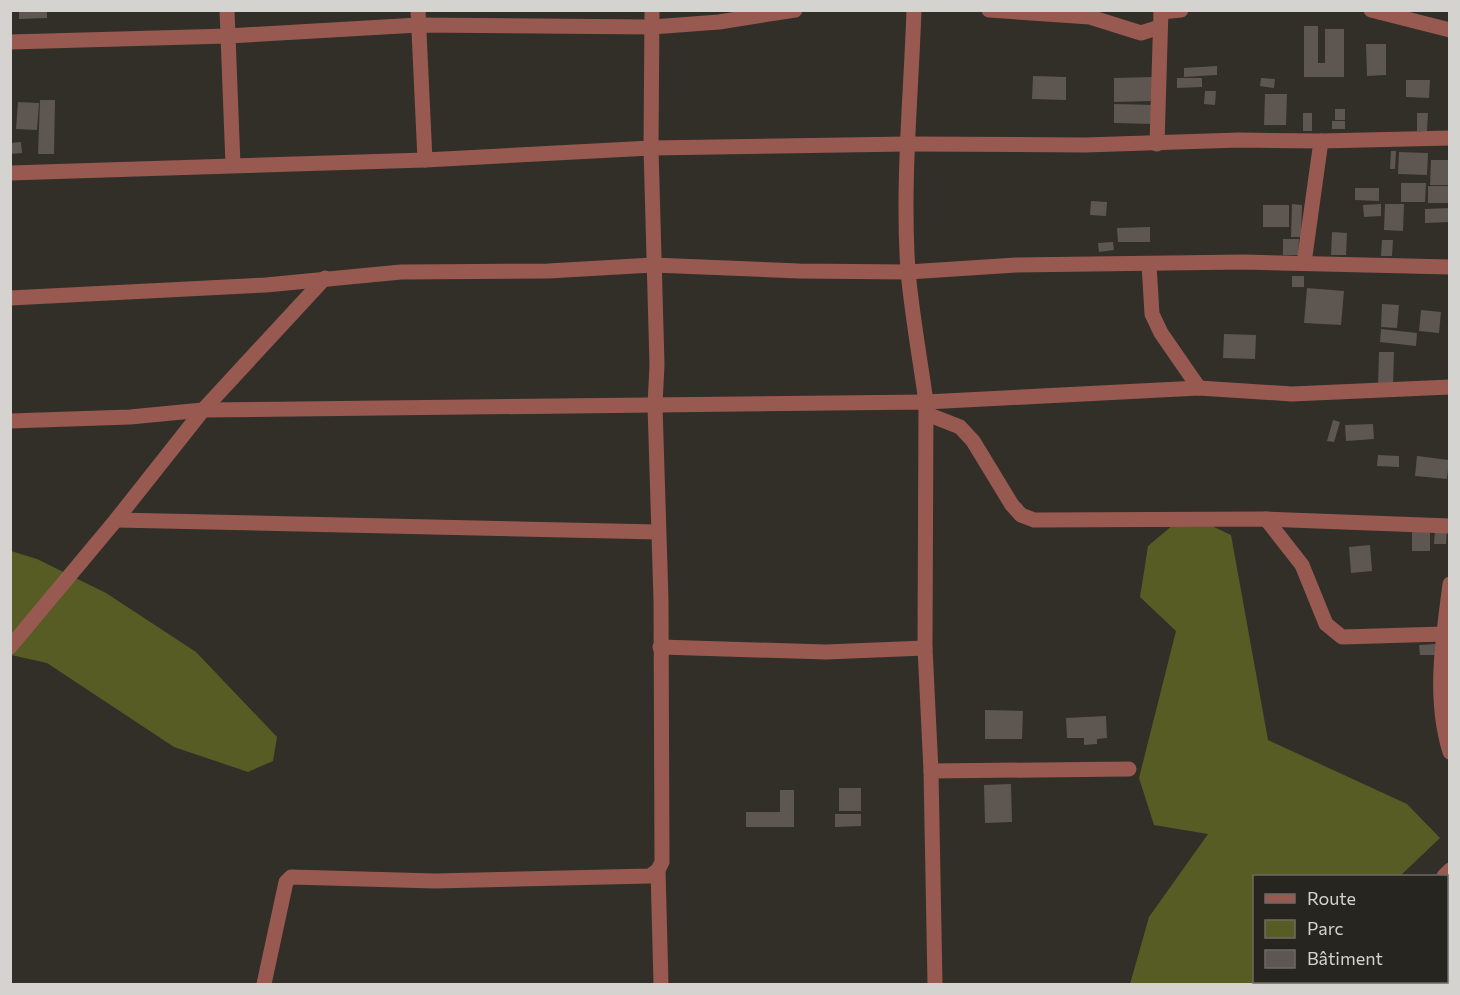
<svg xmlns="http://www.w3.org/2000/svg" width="1460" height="995" font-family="Commissioner,sans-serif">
<rect width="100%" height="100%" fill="#312f28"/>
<g fill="#575c24">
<polygon points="1186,514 1231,535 1268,740 1407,804 1440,838 1400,876 1254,876 1254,982 1337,982 1336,984 1130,984 1149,917 1208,834 1154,825 1139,778 1176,631 1140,597 1148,546"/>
<polygon points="11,551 37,559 106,593 196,652 277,737 273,761 248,772 174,747 47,663 11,655"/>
</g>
<g fill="#5d5651">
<polygon points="19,10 47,10 47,18 19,19"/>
<polygon points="1304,26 1318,26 1318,63 1325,63 1325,29 1344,29 1344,77 1304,77"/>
<polygon points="1366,44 1386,44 1386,75 1367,76"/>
<polygon points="1217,66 1217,75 1184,77 1184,68"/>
<polygon points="1033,76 1066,77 1066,100 1032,99"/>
<polygon points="1153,77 1153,101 1114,102 1114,78"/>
<polygon points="1177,78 1202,78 1202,87 1177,88"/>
<polygon points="1261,78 1275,79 1274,88 1260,86"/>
<polygon points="1406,80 1430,80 1429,98 1406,97"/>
<polygon points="1205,91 1216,91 1215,105 1204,104"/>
<polygon points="1265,94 1287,94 1286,125 1264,125"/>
<polygon points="40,100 55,100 54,154 38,154"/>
<polygon points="18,102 39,103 37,130 16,129"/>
<polygon points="1114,104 1156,105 1155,124 1114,123"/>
<rect x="1335" y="109" width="10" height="11"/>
<rect x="1303" y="113" width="9" height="18"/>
<polygon points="1417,113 1428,113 1427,131 1417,131"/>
<rect x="1332" y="121" width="13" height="8"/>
<polygon points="21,142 22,153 11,154 10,143"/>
<polygon points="1391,151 1396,151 1395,169 1390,169"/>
<polygon points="1399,152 1428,153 1427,175 1398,174"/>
<polygon points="1431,160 1450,160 1450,185 1430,185"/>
<polygon points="1401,183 1426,183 1425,202 1401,202"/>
<rect x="1428" y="186" width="22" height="17"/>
<polygon points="1355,188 1379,188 1379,201 1355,200"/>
<polygon points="1091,201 1107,202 1106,216 1090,215"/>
<polygon points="1292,204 1302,205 1301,237 1291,237"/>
<polygon points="1381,204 1381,216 1364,217 1363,205"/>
<polygon points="1385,204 1404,204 1403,231 1384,230"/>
<rect x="1263" y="205" width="26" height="22"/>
<polygon points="1450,208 1450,222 1425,223 1425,209"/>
<polygon points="1150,227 1150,242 1118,242 1117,228"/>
<polygon points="1332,232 1347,233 1346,255 1331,255"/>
<polygon points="1283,239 1299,239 1298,255 1283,255"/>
<polygon points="1382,240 1393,240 1392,256 1381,256"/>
<polygon points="1113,242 1114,250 1099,252 1098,243"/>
<rect x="1292" y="276" width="12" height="11"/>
<polygon points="1307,288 1344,291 1341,325 1304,323"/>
<polygon points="1382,304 1399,305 1397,328 1381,327"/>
<polygon points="1421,310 1441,312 1439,333 1419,331"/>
<polygon points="1381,329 1417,333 1416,346 1380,342"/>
<polygon points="1224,334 1256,335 1255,359 1223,358"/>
<polygon points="1379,352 1394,352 1393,386 1378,386"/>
<polygon points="1333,420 1340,422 1334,442 1327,441"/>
<polygon points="1373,424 1374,439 1346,441 1345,425"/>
<polygon points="1378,455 1399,456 1399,467 1377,466"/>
<polygon points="1417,456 1449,460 1447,479 1415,476"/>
<polygon points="1435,529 1447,529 1446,544 1434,544"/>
<rect x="1412" y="530" width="18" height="21"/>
<polygon points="1370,545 1372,571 1351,573 1349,547"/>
<polygon points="1435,644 1436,655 1420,655 1419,645"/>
<polygon points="985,710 1023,711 1022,739 985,739"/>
<polygon points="1106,716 1107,738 1097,739 1097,744 1084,745 1084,738 1067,738 1066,718"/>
<polygon points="1011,784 1012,822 985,823 984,785"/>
<rect x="839" y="788" width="22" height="23"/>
<polygon points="780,790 794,790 794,827 746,827 746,812 780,812"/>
<polygon points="835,814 861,814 861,826 835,827"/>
</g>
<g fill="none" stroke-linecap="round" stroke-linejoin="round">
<g stroke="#985950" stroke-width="15">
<polyline points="227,10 233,165"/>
<polyline points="418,10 425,160"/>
<path d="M914,10C911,97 902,184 908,271C912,315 920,359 926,402L1199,388L1292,394L1450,387"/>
<polyline points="989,10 1090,17 1141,33 1160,27"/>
<polyline points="1371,10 1450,30"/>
<polyline points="1161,12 1181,10"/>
<polyline points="10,42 228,36 418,25 652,27 719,22 795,10"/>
<polyline points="1157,144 1161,10"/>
<polyline points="10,173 425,160 651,148 907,144 1085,145 1239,140 1321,141 1450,138"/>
<polyline points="1304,263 1321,141"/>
<polyline points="1149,264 1152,314 1161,333 1199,388"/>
<polyline points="10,298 266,285 401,272 548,271 653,265 799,271 908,272 1016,265 1244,262 1450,267"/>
<polyline points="927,414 960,427 973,441 1012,505 1021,515 1034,520 1266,519 1450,526"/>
<polyline points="10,421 130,417 203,410 926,402 925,648 931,771 935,984"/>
<polyline points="1266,519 1302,565 1326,624 1342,637 1444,634"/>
<polyline points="116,520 658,532"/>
<path d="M1450,584C1443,640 1433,697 1450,752"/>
<polyline points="10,647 116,520 203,410 325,278"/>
<polyline points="660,647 826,652 925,648"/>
<polyline points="931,771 1129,769"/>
<polyline points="658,870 661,984"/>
<polyline points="1444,876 1450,870"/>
<polyline points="1446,948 1450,948"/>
<polyline points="264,984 286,882 291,877 435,881 650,876 658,870 662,862 661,600 655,405 657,365 651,148 652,10"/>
<polyline points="1403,984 1406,982"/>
</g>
</g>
<rect width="1460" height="995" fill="none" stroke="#d4d3cf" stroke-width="24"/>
<rect x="1253" y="875" width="195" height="108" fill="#27251f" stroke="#6c6b65" stroke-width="1.5"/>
<rect x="1265" y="894" width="30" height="9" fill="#985950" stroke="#6c6b65" stroke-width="1.5"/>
<text x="1307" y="905" font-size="18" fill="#d4d3cf">Route</text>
<rect x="1265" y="920" width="30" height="18" fill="#575c24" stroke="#6c6b65" stroke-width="1.5"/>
<text x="1307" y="935" font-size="18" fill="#d4d3cf">Parc</text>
<rect x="1265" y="950" width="30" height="18" fill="#5d5651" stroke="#6c6b65" stroke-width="1.5"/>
<text x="1307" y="965" font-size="18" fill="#d4d3cf">Bâtiment</text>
</svg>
